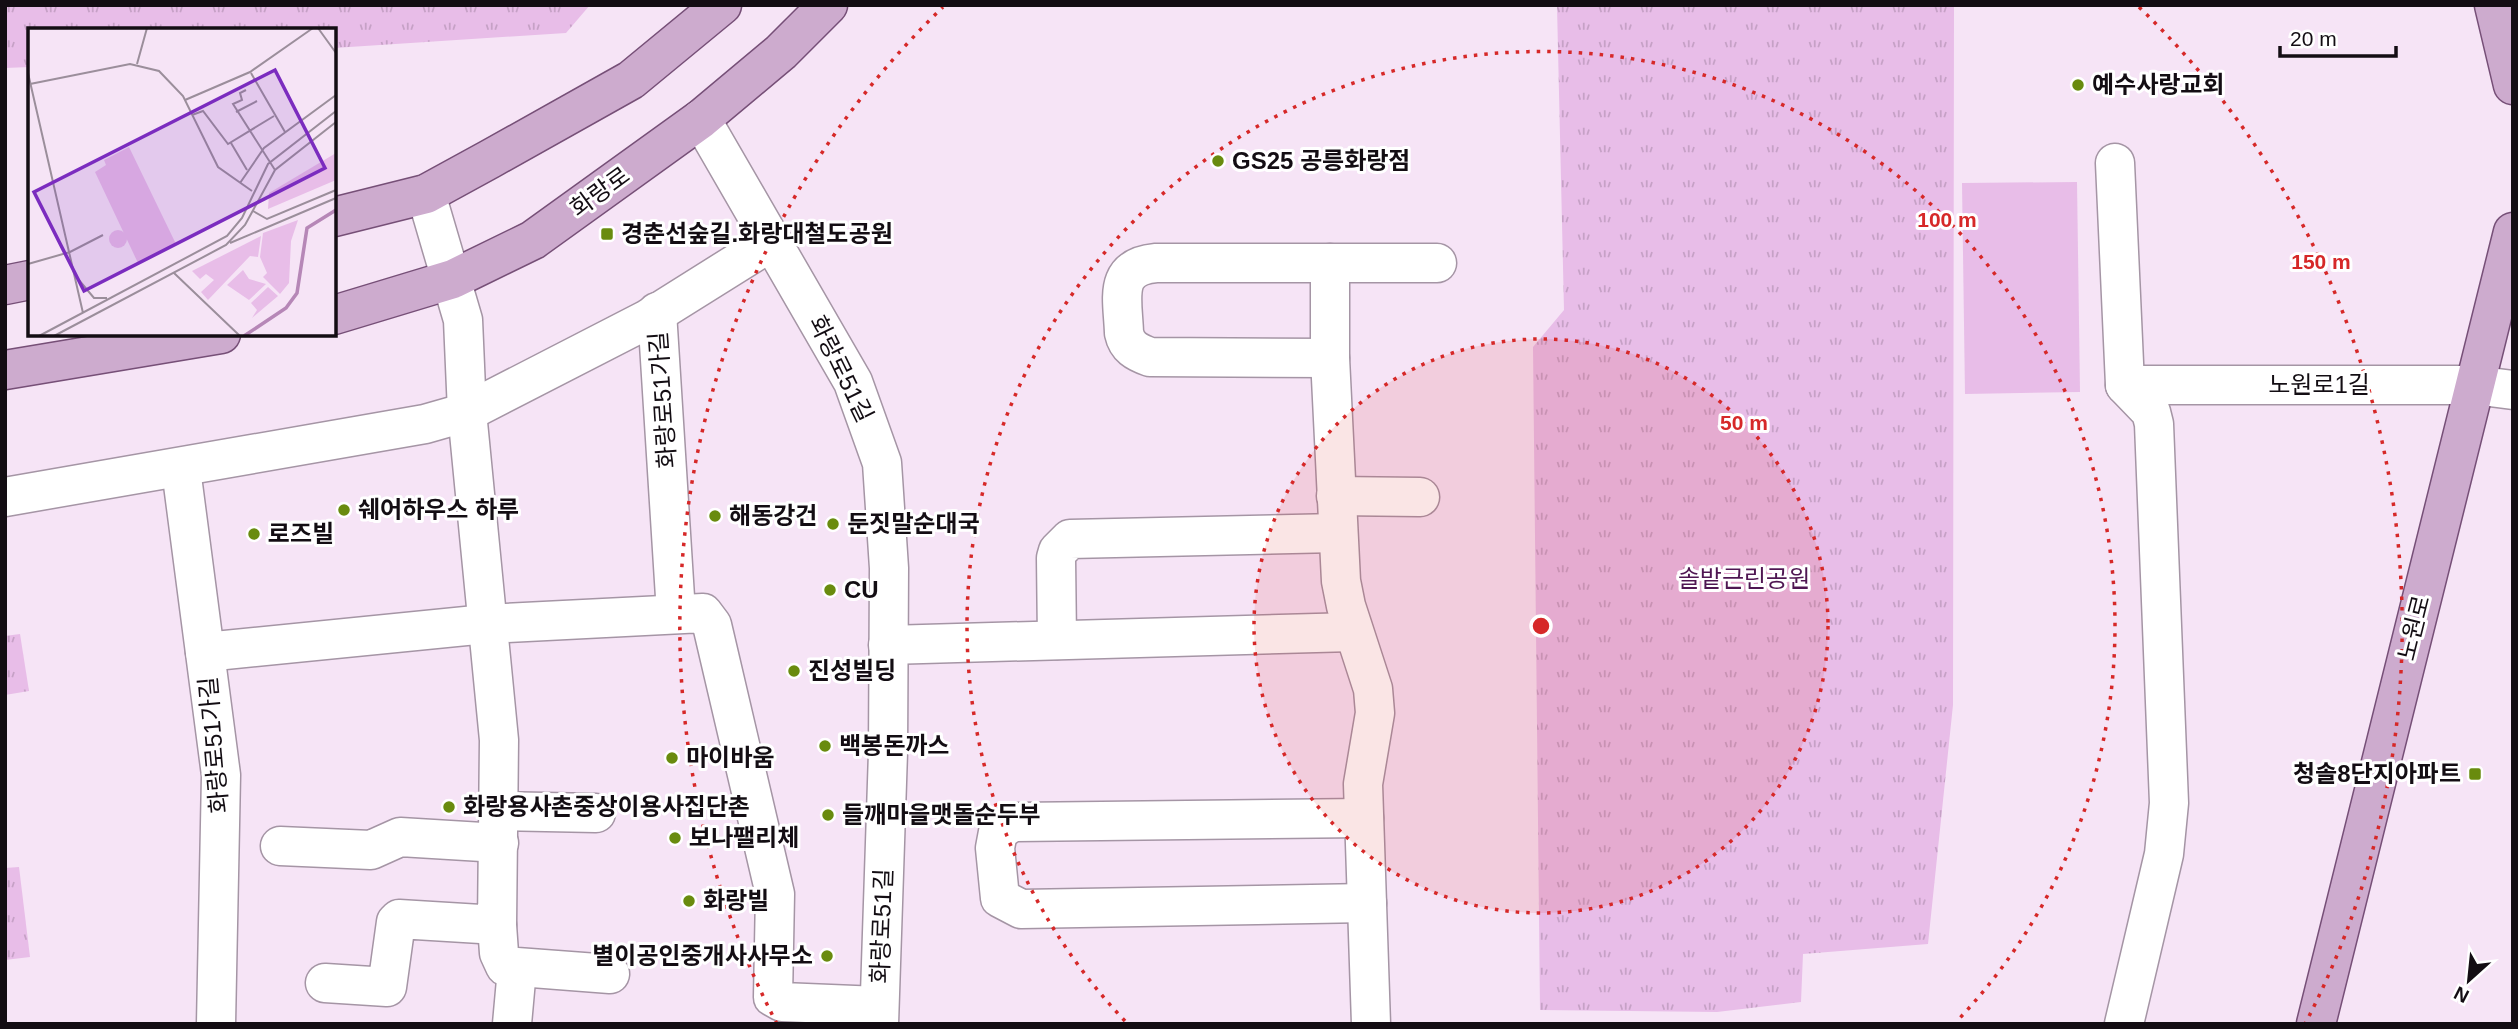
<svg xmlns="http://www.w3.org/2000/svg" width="2518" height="1029" font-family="Helvetica,'Noto Sans KR',sans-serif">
<defs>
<pattern id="grass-tufts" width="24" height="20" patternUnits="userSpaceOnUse" patternTransform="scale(1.75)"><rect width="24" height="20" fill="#e8bde8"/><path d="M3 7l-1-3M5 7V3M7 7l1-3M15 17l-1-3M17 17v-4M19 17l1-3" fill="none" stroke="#c6a1c6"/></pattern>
</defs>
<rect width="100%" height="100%" fill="#f6e4f6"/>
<g fill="url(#grass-tufts)">
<polygon points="5,5 590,5 566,33 334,48 334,30 30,30 30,67 5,68"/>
<polygon points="1954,5 1953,705 1928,944 1803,954 1801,1002 1717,1012 1540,1010 1533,347 1564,310 1557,6"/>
<polygon points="20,634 29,691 5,695 5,636"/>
<polygon points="19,867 30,957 5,960 5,868"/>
</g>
<polygon fill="#e8bde8" points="2077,182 2080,392 1965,394 1962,183"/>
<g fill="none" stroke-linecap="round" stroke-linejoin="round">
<defs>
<g id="minor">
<polyline points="701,119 853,382 882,463 889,568 888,752 879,1024"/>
<polyline points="2115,163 2125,385 2151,412 2154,424 2169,803 2164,854 2124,1024"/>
<polyline points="1330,263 1330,358 1341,581 1346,606 1373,689 1375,713 1363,784 1371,1024"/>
<polyline points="657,312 676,613"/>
<path d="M1330,358L1150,357C1136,352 1127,347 1124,333C1123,299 1112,267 1156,263H1437"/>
<polyline points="2125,385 2474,385 2513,390"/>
<polyline points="181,469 221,775 216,1024"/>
<polyline points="1336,496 1420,497"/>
<polyline points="5,497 425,424 467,412 646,320 772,241"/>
<polyline points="1057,640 1056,558 1058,551 1070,539 1337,533"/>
<polyline points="888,645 1353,632"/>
<polyline points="205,652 486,624 703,613 712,625 775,894 773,997 782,1002 879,1006"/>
<polyline points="498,811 596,813"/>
<polyline points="1364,818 1012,822 998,832 995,848 1000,898 1021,909 1367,903"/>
<polyline points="280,846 371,850 400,837 499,843"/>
<polyline points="497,925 499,953 505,966 610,974"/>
<polyline points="325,983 387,987 396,922 399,919 497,925 499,740 467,412 463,320 426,194"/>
<polyline points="512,1024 517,969"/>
</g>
<g id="major">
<polyline points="2494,5 2513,85"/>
<polyline points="334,217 426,194 490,159 631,80 722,5"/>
<polyline points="5,285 30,280"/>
<polyline points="334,315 453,279 533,240 701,119 781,52 828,5"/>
<polyline points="5,370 221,334"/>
<polyline points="2316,1024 2513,232"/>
</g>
</defs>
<use href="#minor" stroke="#a595a5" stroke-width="41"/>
<use href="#major" stroke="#764f77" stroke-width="41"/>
<use href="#minor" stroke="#fff" stroke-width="38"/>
<use href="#major" stroke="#cdabce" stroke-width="38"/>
</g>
<circle cx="1541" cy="626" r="287" fill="#d62828" fill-opacity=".12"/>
<g fill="none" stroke="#d62828" stroke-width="3.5" stroke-dasharray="3.5 7">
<circle cx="1541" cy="626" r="287"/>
<path d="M1125 1021A574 574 0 1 1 1957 1021"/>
<path d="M777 1024A861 861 0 0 1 943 7M2139 7A861 861 0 0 1 2305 1024"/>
</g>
<g fill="#698b0e" stroke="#fff" stroke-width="2.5">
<circle cx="2078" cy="85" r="7"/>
<circle cx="1218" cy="161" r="7"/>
<rect x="600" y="227" width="14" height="14" rx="3.5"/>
<circle cx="344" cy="510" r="7"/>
<circle cx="715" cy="516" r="7"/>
<circle cx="833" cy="524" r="7"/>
<circle cx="254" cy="534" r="7"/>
<circle cx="830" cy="590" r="7"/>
<circle cx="794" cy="671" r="7"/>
<circle cx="825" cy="746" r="7"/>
<circle cx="672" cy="758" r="7"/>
<rect x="2468" y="767" width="14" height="14" rx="3.5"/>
<circle cx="449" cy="807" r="7"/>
<circle cx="828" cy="815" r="7"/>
<circle cx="675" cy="838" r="7"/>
<circle cx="689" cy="901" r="7"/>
<circle cx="827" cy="956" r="7"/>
</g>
<g text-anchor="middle" stroke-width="6" stroke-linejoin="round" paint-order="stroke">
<g font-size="24" font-weight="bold" fill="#130d13" stroke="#fff" text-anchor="start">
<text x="2092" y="93">예수사랑교회</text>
<text x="1232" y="169">GS25 공릉화랑점</text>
<text x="621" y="242">경춘선숲길.화랑대철도공원</text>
<text x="358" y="518">쉐어하우스 하루</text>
<text x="729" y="524">해동강건</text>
<text x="847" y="532">둔짓말순대국</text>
<text x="268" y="542">로즈빌</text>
<text x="844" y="598">CU</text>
<text x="808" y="679">진성빌딩</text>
<text x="839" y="754">백봉돈까스</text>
<text x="686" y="766">마이바움</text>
<text x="2461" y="782" text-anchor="end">청솔8단지아파트</text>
<text x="463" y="815">화랑용사촌중상이용사집단촌</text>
<text x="842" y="823">들깨마을맷돌순두부</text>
<text x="689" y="846">보나팰리체</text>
<text x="703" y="909">화랑빌</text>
<text x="813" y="964" text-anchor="end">별이공인중개사사무소</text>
</g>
<g font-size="24" fill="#130d13" stroke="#fff">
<text transform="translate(600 192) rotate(-36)" y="8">화랑로</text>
<text transform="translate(841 369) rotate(64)" y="8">화랑로51길</text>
<text x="2319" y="393">노원로1길</text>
<text transform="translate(663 400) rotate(-94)" y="8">화랑로51가길</text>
<text transform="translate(2414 628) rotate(-76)" y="8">노원로</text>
<text transform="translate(214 745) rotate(-95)" y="8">화랑로51가길</text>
<text transform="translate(882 926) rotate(-88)" y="8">화랑로51길</text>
</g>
<g font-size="24" fill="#4f1652" stroke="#fff">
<text x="1744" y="587">솔밭근린공원</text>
</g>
</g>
<g transform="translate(28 28)">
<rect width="308" height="308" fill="#f6e4f6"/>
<path d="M101,119L148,216L110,235L67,144L78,137L76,132ZM308,125V152L240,181L241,165ZM270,192L263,213L261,255L252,266L235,249L239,245L232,229L235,205ZM233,208L230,229L222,228L180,272L173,264L186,252L178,246L172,251L164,243ZM215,242L221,251L238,256L221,272L199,257ZM240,259L250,268L224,290L229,282L223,275Z" fill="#e8bde8"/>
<path d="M81 211a9 9 0 1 1 18 0a9 9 0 1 1-18 0Z" fill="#e8bde8"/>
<path fill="none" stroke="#b687b7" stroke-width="3.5" d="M216,308L258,280L269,265L279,200L308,182"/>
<path fill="none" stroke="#9b8e9b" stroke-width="2" d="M290,0L308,25M109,36L119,0M0,45L55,285M223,45L257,104M2,56L102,36L131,43L155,68L190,139L224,163M218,62L212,65L214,72L205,76L247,142M157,72L222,44L285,0M208,84L229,73M164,87L175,83L200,116L246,88M203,115L219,142M212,155L236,120L308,67M225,183L239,191L308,162M202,215L308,170M0,236L42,224L75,207M146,245L212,308M50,251L66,270H79M11,308L199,208L214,190L240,136L308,83M26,308L198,217L217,197L247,142L308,94"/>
<path fill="#7b2cbf" fill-opacity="0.15" stroke="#7b2cbf" stroke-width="3.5" d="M247,42L297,140L56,263L6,164Z"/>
<rect width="308" height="308" fill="none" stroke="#130d13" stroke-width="3.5"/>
</g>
<circle cx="1541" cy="626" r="10" fill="#d62828" stroke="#fff" stroke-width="3.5"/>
<g font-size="21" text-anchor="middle" font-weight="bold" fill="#d62828" stroke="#fff" stroke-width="6" stroke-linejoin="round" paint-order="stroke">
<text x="1947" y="227">100 m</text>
<text x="2321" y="269">150 m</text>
<text x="1744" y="430">50 m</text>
</g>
<rect width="2518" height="1029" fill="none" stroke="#130d13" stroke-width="14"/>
<g transform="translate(2469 980) rotate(207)" stroke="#ffffff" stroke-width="5" paint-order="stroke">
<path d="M0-5L12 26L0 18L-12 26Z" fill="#130d13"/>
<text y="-10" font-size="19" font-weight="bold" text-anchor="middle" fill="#130d13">N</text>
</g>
<path d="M2280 46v10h116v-10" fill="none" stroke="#130d13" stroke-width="3.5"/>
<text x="2290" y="46" font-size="21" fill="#130d13" stroke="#ffffff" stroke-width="5" paint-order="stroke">20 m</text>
</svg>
